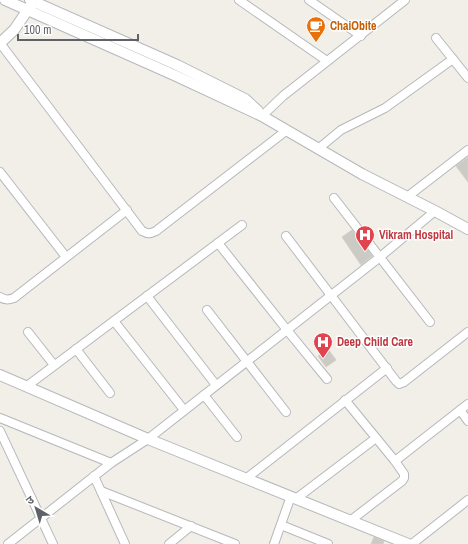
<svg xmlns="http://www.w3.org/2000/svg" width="468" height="544" font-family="'Archivo Narrow','Noto Sans Devanagari',sans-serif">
<rect width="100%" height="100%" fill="#f1efe8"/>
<g fill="#cccac5" stroke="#d6d1c6">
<polygon points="468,157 468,182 456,166"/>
<polygon points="352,230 372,256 361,265 342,237"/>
<polygon points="328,349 336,360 326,367 318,356"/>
<polygon points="374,537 384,541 383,544 371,544"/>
</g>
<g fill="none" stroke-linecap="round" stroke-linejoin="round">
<defs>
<g id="minor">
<polyline points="239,0 327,61"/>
<polyline points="309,0 361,36"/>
<polyline points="436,38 468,78"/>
<path d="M0,43L142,231C148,234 150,234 156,231L287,130"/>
<polyline points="262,116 283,96 405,0"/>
<polyline points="318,149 341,130 385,108 453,59"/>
<polyline points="0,172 66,257"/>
<polyline points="407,197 468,150"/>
<polyline points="334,198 430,322"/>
<polyline points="286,236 396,381 399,384 404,382 468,332"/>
<polyline points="218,243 287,330 327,379"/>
<polyline points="147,296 216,385"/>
<path d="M0,297C5,300 8,300 14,298L127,210"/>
<polyline points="207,310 286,412"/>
<polyline points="114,321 184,410"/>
<polyline points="28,332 54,365"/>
<polyline points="76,349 110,393"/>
<polyline points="27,386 242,225"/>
<polyline points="204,395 237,437"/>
<polyline points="345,400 395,461 404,474 404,478 402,481 350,521"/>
<polyline points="460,410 468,421"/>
<polyline points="0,418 111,463"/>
<polyline points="0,431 53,544"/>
<polyline points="395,461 468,404"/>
<polyline points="94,476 125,544"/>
<polyline points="247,478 387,368"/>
<polyline points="101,491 235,544"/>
<polyline points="297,498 376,438"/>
<polyline points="281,525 328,544"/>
<polyline points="8,544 111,463 148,439 380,257 435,211"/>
<polyline points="169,544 191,526"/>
<polyline points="274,544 291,496"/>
<polyline points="412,544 468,500"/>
</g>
<g id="tertiary">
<polyline points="5,0 174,75 262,116 362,174 435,211 468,229"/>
<polyline points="30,0 177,65 245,99 258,111"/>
<polyline points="0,43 14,30 31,5"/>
<polyline points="0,375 148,439 408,544"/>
</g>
</defs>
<use href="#minor" stroke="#b5b8bc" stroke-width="10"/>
<use href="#tertiary" stroke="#b5b8bc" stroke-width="12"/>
<use href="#minor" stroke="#fff" stroke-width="8"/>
<use href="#tertiary" stroke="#fff" stroke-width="10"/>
</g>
<defs>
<symbol id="cafe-pin" viewBox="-11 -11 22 30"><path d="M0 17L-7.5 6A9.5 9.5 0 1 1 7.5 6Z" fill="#e8710a" stroke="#fff"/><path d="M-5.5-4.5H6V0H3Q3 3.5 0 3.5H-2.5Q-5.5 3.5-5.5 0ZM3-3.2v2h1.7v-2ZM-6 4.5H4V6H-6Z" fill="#fff"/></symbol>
<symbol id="hospital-pin" viewBox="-11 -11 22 30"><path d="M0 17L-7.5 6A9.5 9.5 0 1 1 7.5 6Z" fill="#e0444e" stroke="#fff"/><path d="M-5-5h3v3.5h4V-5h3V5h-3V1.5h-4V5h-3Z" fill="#fff"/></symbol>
</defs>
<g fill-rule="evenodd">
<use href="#cafe-pin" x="305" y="15" width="22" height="30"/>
<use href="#hospital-pin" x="354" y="224" width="22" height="30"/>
<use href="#hospital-pin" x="312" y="331" width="22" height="30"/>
</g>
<g text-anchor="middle" stroke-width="3" stroke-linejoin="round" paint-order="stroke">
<g font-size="12" font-weight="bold" fill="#c56008" stroke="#fff" text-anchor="start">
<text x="330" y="30">ChaiObite</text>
</g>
<g font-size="12" font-weight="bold" fill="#be3a42" stroke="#fff" text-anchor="start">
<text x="379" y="239">Vikram Hospital</text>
<text x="337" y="346">Deep Child Care</text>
</g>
</g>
<g transform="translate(36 508) rotate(322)" stroke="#ffffff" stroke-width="3" paint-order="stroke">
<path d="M0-3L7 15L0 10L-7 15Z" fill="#5f6368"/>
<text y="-6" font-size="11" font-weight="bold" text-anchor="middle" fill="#5f6368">उ</text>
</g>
<path d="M18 34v6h120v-6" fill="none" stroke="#5f6368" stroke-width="2"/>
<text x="24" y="34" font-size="12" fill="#5f6368" stroke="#ffffff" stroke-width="3" paint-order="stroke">100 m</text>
</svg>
